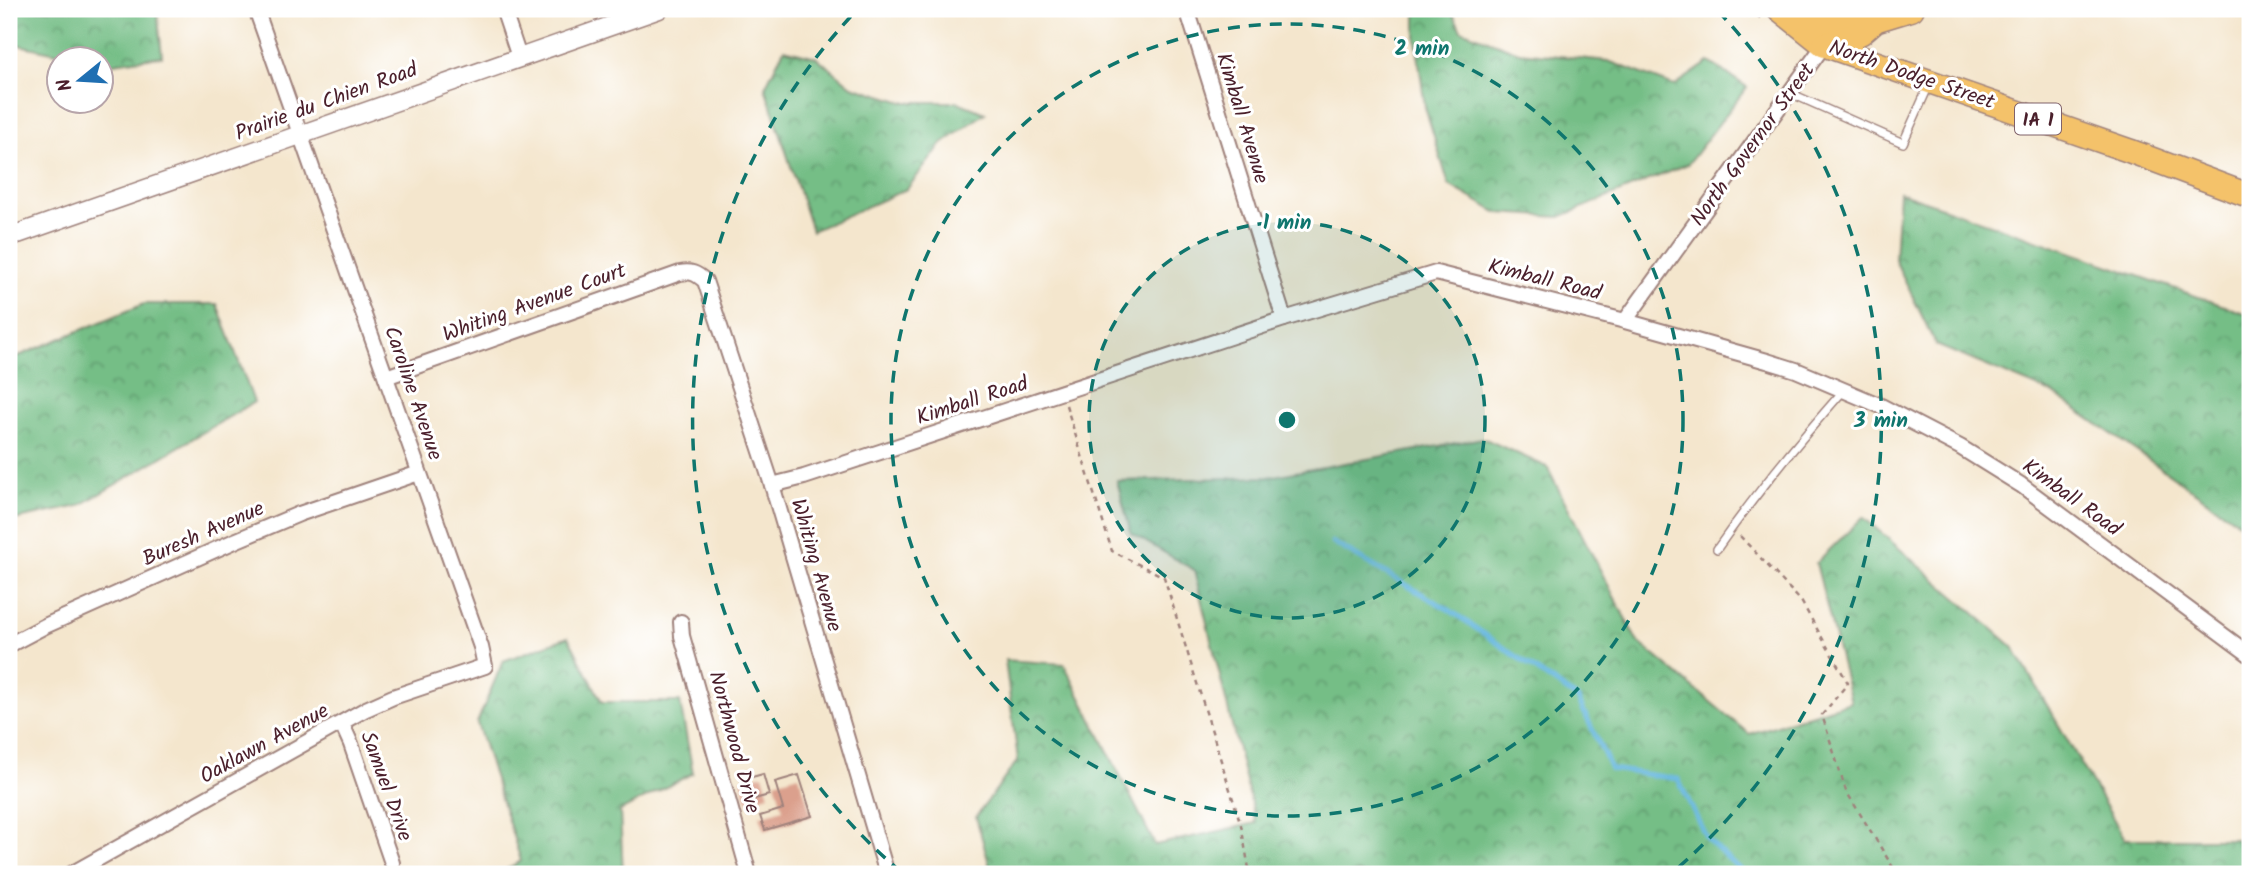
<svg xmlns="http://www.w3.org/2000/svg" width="2259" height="883" font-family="Kalam,sans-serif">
<defs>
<pattern id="forest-crowns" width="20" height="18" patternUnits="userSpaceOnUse" patternTransform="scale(1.75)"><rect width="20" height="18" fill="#74be86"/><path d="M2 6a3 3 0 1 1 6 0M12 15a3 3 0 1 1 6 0" fill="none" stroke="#619a6e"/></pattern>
</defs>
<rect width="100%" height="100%" fill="#fff"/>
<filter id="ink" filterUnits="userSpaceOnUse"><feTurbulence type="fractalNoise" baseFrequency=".0143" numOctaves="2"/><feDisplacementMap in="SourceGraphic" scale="14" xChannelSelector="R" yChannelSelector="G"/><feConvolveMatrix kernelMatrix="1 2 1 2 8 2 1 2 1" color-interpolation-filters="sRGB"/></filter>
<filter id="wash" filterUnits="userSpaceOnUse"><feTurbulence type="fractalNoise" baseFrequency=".00686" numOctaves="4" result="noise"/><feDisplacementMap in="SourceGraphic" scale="28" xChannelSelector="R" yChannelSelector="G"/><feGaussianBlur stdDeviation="1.57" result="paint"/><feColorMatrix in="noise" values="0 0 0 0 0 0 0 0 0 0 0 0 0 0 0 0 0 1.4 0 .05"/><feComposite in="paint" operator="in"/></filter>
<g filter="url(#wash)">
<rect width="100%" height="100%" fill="#f4e6cd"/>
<g fill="url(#forest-crowns)" stroke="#5f6e58" stroke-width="2">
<polygon points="9,9 157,9 162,56 107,64 102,63 102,60 85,59 9,43"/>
<polygon points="1416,9 1451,9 1461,30 1519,52 1608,61 1674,86 1709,62 1747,87 1688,164 1560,217 1498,213 1449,185 1425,107 1416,40"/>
<polygon points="784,49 816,57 852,86 903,102 958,102 985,113 942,144 907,189 812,231 765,87"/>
<polygon points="1899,192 2250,315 2250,530 2054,394 1936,345 1895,260"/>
<polygon points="144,304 217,304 254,402 79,506 9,521 9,360"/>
<polygon points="1483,438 1547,467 1637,641 1749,734 1851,702 1816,563 1863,517 2013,647 2125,839 2250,839 2250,874 992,874 976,817 1018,760 1005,660 1064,664 1155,845 1256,823 1194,570 1131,533 1117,481 1268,477"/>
<polygon points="568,637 602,702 680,702 693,773 620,811 623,874 499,874 521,861 477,723 503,661"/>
</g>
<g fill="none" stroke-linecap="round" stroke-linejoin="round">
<polyline stroke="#63b6df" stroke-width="5" points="1332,542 1448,609 1578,699 1611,769 1678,779 1707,839 1745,874"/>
</g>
<g id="blocks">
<g fill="#dba08d">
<polygon points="763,774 769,795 747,801 741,780"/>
<polygon points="799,775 812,816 765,830 760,816 783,809 775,782"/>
</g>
</g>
</g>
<g filter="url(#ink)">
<use href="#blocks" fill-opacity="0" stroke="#9f827c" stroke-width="2"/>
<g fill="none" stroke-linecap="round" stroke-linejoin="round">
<defs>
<g id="service">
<polyline points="932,9 933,13"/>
<polyline points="1790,93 1903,143 1929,85"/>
<path d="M1717,549C1756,493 1799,441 1844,390"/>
</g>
<g id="minor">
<polyline points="503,9 519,57"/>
<polyline points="1187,9 1284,319"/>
<polyline points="1625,321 1824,45"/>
<path d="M386,377L680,273C691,271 696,273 705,281L772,485L887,874"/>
<polyline points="772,485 804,477 1284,319 1436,273 1625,321 1767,361 1796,370 1881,406 1960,447 2021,485 2250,655"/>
<polyline points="681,622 682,636 749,874"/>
<polyline points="9,645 45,626 237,540 299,514 419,473"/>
<polyline points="342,724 351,744 392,863"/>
<polyline points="71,874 366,709 393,697 485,666 481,647 256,9"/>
</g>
<polyline id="tertiary" points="9,237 659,9"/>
<g id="primary">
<polyline points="1779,9 1824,45 2130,151 2250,196"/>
<polyline points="1794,20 1840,22 1870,21"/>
<polyline points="1824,45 1861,33 1876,20 1912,9"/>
</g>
</defs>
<use href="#service" stroke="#9f827c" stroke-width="10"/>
<use href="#minor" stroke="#9f827c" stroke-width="18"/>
<use href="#tertiary" stroke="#9f827c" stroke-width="21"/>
<use href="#primary" stroke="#9f827c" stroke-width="26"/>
<g stroke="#9f827c" stroke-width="2.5" stroke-dasharray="5 5" stroke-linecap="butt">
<polyline points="1748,9 1762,19"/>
<polyline points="1066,405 1112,551 1164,577 1241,825 1250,874"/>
<polyline points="1740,536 1801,601 1848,683 1822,715 1846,791 1897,874"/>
</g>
<use href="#service" stroke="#fff" stroke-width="7"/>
<use href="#minor" stroke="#fff" stroke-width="14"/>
<use href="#tertiary" stroke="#fff" stroke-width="18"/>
<use href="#primary" stroke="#f4c26a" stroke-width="23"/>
</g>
</g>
<circle cx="1287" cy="420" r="198" fill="#0f766e" fill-opacity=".12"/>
<g fill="none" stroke="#0f766e" stroke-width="3.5" stroke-dasharray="12 9">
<circle cx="1287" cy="420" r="198"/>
<circle cx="1287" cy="420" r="396"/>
<path d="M901 872A594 594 0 0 1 856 11M1718 11A594 594 0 0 1 1673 872"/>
</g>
<g text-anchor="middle" stroke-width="6" stroke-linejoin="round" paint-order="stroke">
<rect fill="#fff" stroke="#80626b" stroke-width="2" x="2015" y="103.5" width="46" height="31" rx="5"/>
<g font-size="19" font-weight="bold" fill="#4a1f2b">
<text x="2038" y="126">IA 1</text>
</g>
<g font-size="21" fill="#4a1f2b" stroke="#fff">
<text transform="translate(1912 74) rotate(19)" y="7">North Dodge Street</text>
<text transform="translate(326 101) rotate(-20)" y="7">Prairie du Chien Road</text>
<text transform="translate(1243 118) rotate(73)" y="7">Kimball Avenue</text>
<text transform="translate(1752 144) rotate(-54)" y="7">North Governor Street</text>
<text transform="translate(1545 279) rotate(14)" y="7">Kimball Road</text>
<text transform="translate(534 302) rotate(-20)" y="7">Whiting Avenue Court</text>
<text transform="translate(414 393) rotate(71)" y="7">Caroline Avenue</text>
<text transform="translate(972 400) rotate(-18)" y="7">Kimball Road</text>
<text transform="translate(2072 497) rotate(36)" y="7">Kimball Road</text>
<text transform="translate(203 533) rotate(-24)" y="7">Buresh Avenue</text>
<text transform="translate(817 565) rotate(74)" y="7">Whiting Avenue</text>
<text transform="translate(735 742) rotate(75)" y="7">Northwood Drive</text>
<text transform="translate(264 743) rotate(-29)" y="7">Oaklawn Avenue</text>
<text transform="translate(387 786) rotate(70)" y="7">Samuel Drive</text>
</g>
</g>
<circle cx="1287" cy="420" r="10" fill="#0f766e" stroke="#fff" stroke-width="3.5"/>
<g font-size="21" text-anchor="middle" font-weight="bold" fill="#0f766e" stroke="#fff" stroke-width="6" stroke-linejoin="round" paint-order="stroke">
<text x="1422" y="55">2 min</text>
<text x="1287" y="229">1 min</text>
<text x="1881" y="427">3 min</text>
</g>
<rect width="2259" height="883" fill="none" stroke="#fff" stroke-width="35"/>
<g transform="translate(80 80) rotate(252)"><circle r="33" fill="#ffffff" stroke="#b7a5aa" stroke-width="2"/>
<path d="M0-5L12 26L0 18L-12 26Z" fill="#1f6fb2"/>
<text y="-10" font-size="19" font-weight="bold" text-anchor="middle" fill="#4a1f2b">N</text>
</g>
</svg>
